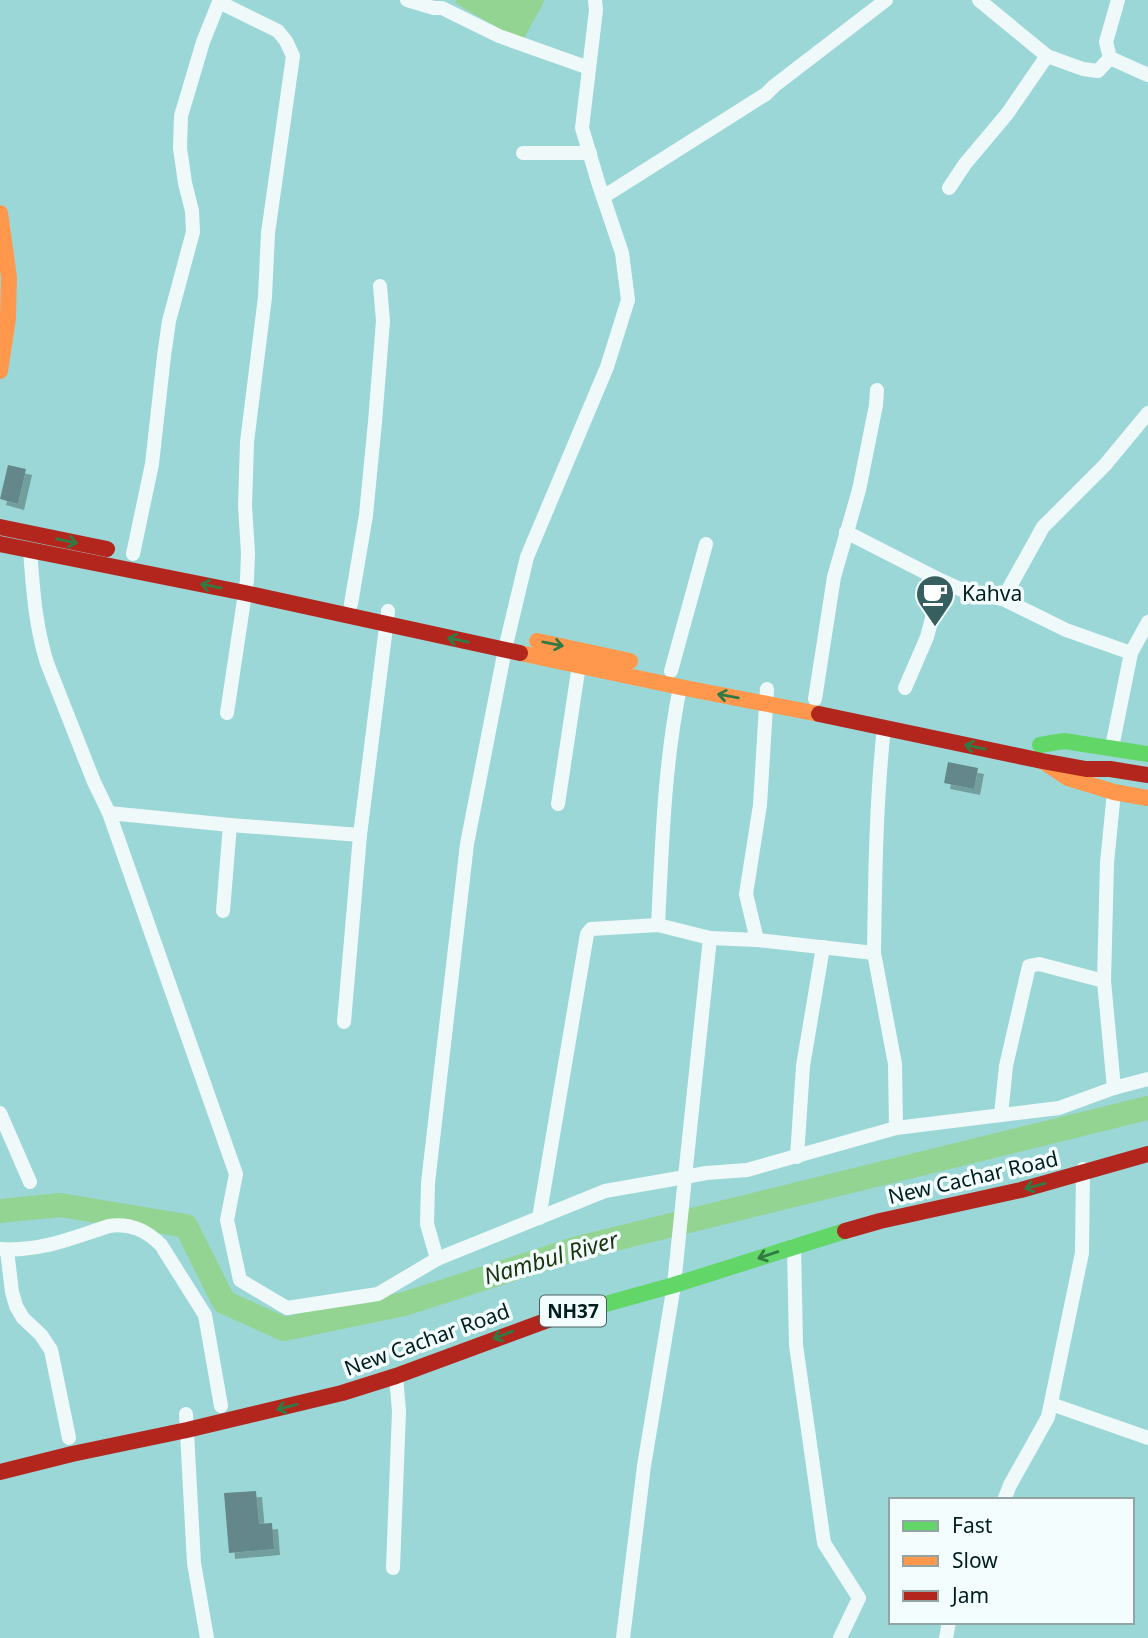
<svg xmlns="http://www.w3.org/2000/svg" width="1148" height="1638" font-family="'Noto Sans',sans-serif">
<defs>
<filter id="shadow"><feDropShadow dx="6" dy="6" stdDeviation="0" flood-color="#0004"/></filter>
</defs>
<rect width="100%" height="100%" fill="#9cd7d8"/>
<polygon fill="#94d493" points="457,0 545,0 522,42 455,3"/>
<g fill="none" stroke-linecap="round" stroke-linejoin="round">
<polyline stroke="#94d493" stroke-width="24" points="0,1211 60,1205 186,1226 224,1302 284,1329 404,1304 578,1248 1148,1108"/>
</g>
<g fill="#63878a" filter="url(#shadow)">
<polygon points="8,465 26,469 18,504 0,499"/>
<polygon points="948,762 978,768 974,789 944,783"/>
<polygon points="256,1491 259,1524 272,1523 274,1549 229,1553 224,1493"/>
</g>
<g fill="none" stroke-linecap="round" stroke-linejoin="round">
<g stroke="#f0f9f9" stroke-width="14">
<polyline points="220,0 219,2 278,31 286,41 293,56 268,233 265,297 247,442 245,506 248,553 247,580 227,713"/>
<polyline points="407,0 434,8 442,8 499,36 589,68"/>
<polyline points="979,0 1047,56 1083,69 1098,71 1110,58 1148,75"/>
<polyline points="1110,58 1106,42 1118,0"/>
<polyline points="523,153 590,153"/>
<polyline points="949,188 965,164 1007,114 1047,56"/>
<polyline points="603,197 766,94 774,86 886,0"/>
<polyline points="846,532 942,581 969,593 1003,599 1066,630 1131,653"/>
<path d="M30,550C33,588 35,625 47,663L94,782L109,813L236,1174L227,1220L240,1280L287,1308L378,1294L437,1259L605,1191L685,1177L710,938L658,925C662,846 664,766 680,687"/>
<polyline points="133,554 152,464 164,356 169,321 193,232 192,211 185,183 180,148 181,116 203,42 219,2"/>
<polyline points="1003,599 1043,527 1105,465 1148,413"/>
<polyline points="351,604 366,515 375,422 383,321 380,286"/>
<polyline points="671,671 706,544"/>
<polyline points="905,688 927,637 942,581"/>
<path d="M767,689L760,805L746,894L757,940L874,953C875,877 876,802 884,727"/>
<polyline points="815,699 834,577 859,490 876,405 877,390"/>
<polyline points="1112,747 1131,653 1148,622"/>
<polyline points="558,804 580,658"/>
<polyline points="109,813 230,825 360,835 344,1022"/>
<polyline points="360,835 388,611"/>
<polyline points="223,911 230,825"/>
<polyline points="710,938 757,940"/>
<polyline points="1114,1088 1148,1079"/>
<polyline points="0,1113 30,1182"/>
<polyline points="1001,1115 1006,1066 1029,966 1039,964 1104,981"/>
<polyline points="896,1128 1059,1108 1114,1088 1104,981 1107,863 1114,792"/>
<polyline points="797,1157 803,1066 823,947"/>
<polyline points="539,1218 587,934 591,929 658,925"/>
<polyline points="794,1246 796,1345 824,1543 859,1598 840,1638"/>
<path d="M0,1249C40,1252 71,1238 109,1226C130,1223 146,1230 161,1245L205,1315L221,1406"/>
<polyline points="7,1250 12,1292 16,1306 23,1318 41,1335 51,1350 69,1438"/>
<polyline points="437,1259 427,1224 428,1183 467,844 505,649 527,557 607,367 628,300 622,253 598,182 582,128 596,10 595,0"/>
<polyline points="1051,1404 1148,1438"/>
<polyline points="186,1414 194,1563 207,1638"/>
<polyline points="1004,1500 1010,1485 1048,1417 1082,1253 1083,1169"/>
<polyline points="393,1568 399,1411 396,1376"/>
<polyline points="623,1638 644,1466 674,1285 685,1177 706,1173 747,1170 896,1128 895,1064 874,953"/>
<polyline points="946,1638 949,1622"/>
</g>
<g stroke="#63d668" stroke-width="16">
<polyline points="1040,745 1064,741 1148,754"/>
<polyline points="548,1320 674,1285 845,1231"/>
</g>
<g stroke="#ff974d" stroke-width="16">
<polyline points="0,213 9,277 8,318 0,371"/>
<polyline points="537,641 630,661"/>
<polyline points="520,653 680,687 819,714"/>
<polyline points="1044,762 1068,778 1114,792 1148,798"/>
</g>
<g stroke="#b3261e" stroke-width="16">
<polyline points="0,527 107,549"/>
<polyline points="0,544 245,593 520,653"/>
<polyline points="819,714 1042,761 1086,769 1110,769 1148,775"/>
<polyline points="845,1231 880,1221 1021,1190 1148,1154"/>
<polyline points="0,1472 72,1454 187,1430 342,1393 396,1376 548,1320"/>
</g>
</g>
<defs><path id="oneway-shaft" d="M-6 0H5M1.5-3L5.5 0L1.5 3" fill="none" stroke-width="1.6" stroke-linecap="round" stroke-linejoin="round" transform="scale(1.75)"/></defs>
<g stroke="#327a44">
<use href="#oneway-shaft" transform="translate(67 541) rotate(12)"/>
<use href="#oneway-shaft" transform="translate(211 586) rotate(-168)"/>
<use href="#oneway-shaft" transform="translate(458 640) rotate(-168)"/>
<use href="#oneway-shaft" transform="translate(553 644) rotate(11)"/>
<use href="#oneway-shaft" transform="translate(728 696) rotate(-170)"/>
<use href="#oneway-shaft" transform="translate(975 747) rotate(-168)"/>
<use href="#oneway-shaft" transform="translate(1035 1186) rotate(165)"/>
<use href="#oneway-shaft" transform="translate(768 1255) rotate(161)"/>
<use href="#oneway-shaft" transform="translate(503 1335) rotate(159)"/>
<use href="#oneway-shaft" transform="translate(287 1407) rotate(166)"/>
</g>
<defs>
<symbol id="cafe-pin" viewBox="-11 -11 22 30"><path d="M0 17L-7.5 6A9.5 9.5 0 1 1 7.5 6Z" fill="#375f60" stroke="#f4fdfd"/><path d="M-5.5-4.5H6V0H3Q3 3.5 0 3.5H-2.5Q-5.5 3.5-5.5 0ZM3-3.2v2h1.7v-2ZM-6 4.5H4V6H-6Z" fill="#fff"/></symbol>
</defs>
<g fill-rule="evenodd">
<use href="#cafe-pin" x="913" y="572" width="44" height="60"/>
</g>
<g text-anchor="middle" stroke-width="7" stroke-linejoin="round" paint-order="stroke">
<rect fill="#f4fdfd" stroke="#496162" stroke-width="2" x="540" y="1295.5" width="66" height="31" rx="5"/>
<g font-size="19" font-weight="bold" fill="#001e1f">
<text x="573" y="1318">NH37</text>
</g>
<g font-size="21" fill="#001e1f" stroke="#f4fdfd" text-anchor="start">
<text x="962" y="601">Kahva</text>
</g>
<g font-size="21" fill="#001e1f" stroke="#f4fdfd">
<text transform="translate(973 1178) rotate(-13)" y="7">New Cachar Road</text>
<text transform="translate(427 1340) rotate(-20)" y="7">New Cachar Road</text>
</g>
<g font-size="23" font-style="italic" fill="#1b350f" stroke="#f4fdfd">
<text transform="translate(551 1258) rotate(-16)" y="8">Nambul River</text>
</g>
</g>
<rect x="889" y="1498" width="245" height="126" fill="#f4fdfd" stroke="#92a4a4" stroke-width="2"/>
<rect x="903" y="1521" width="35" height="10" fill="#63d668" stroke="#92a4a4" stroke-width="2"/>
<text x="952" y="1533" font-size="21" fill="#001e1f">Fast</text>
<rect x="903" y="1556" width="35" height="10" fill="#ff974d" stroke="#92a4a4" stroke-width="2"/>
<text x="952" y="1568" font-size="21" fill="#001e1f">Slow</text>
<rect x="903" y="1591" width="35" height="10" fill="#b3261e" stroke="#92a4a4" stroke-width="2"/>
<text x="952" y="1603" font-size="21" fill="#001e1f">Jam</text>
</svg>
